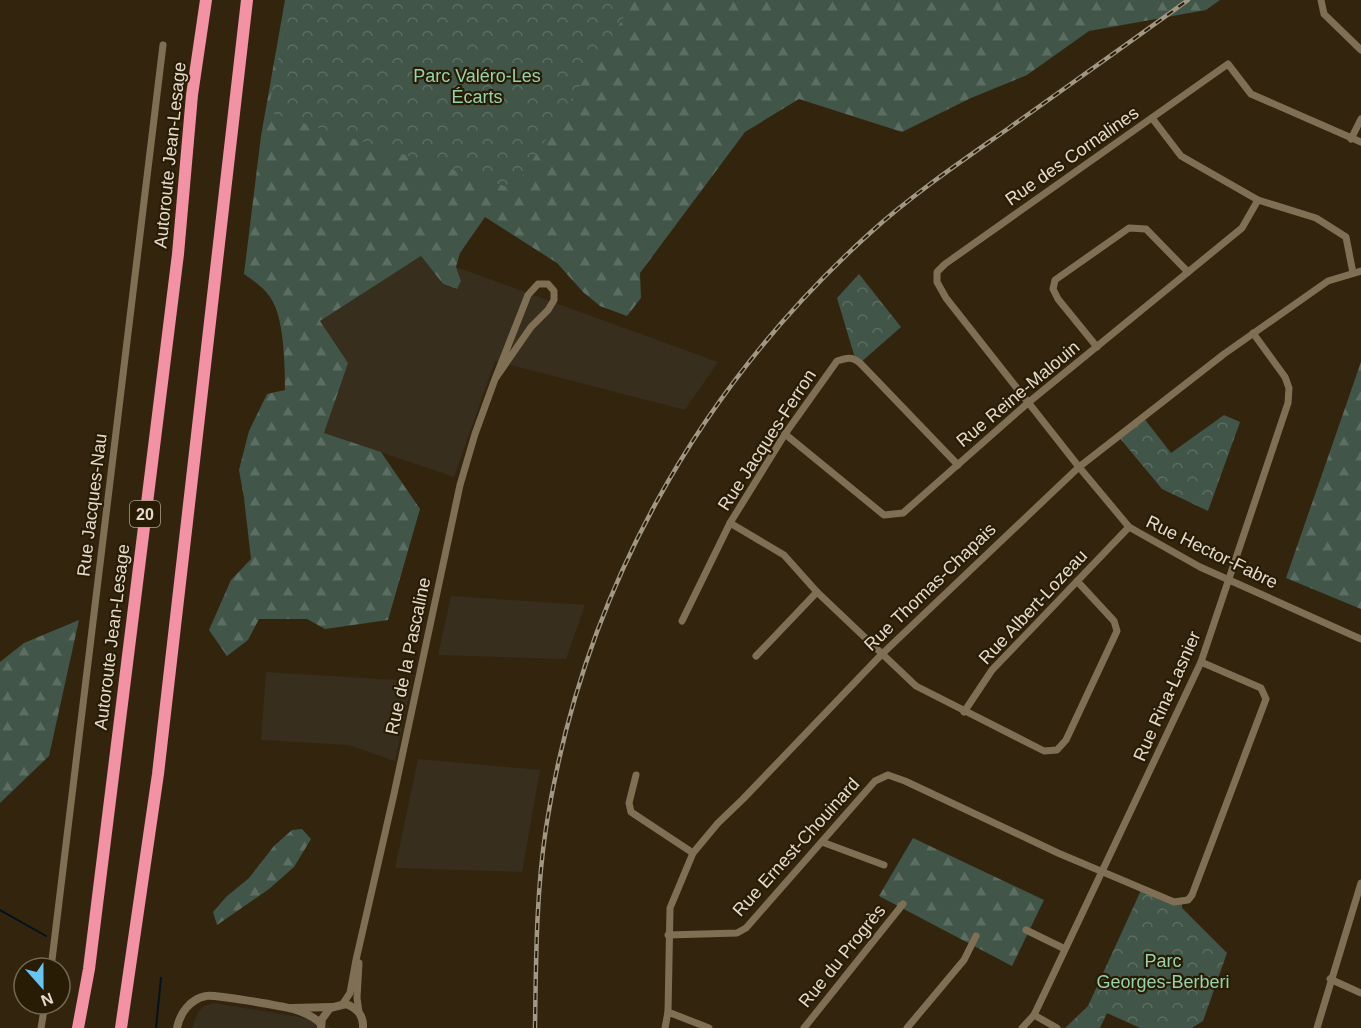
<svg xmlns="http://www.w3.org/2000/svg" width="1361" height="1028" font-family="Helvetica,sans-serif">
<defs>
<pattern id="forest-firs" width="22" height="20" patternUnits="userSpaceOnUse" patternTransform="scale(1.5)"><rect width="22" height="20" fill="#415549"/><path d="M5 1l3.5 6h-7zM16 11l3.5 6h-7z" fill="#5c6d62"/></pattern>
<pattern id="park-crowns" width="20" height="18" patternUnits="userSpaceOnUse" patternTransform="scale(1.5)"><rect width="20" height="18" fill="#415549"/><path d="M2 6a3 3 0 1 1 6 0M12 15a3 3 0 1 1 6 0" fill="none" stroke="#5c6d62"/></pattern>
</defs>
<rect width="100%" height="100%" fill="#33250d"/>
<g fill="#372e1e">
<polygon points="421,256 443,285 456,289 461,281 456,267 718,362 685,410 495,361 454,477 324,433 347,363 320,321"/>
<polygon points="451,596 585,605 566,659 438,655"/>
<polygon points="266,672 412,681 395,761 349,745 261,740"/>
<polygon points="418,759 540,770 522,872 395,868"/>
<polygon points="214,1003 305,1018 332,1028 192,1028 198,1012 204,1006"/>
</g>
<g fill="url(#forest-firs)">
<path d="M285,0H1220L1206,10L1089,31L1027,75L971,98L902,132L799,99L745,132L640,273L641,298L627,316L600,306L583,292L557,263L485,217L460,253L456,267L461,281L457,289L443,284L421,256L320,321L348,363L324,433L381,452L420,509L388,620L325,629L307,619H259L248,640L227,656L209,630L231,580L251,559L244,498L239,470L249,431L267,394L285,390C285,367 284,324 274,304C268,291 256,282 244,274L261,136Z"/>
<polygon points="1361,362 1361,609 1286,578"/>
<polygon points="79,620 49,756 0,803 0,662 24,643"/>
<polygon points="302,829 311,839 294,867 269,889 217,925 213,912 226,897 249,878 274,846 292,830"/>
<polygon points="913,838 1044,900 1012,966 879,896"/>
</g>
<g fill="url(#park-crowns)">
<polygon points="286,0 635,0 514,189 268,112 282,37"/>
<polygon points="859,274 901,327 860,363 855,358 837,298"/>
<polygon points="1224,415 1240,422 1208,511 1162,489 1118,436 1143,417 1171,453"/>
<polygon points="1142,888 1182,902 1182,908 1227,953 1203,1021 1192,1028 1140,1028 1107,1013 1100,1028 1065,1028 1088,1006"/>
</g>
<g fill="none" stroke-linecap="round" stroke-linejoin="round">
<g stroke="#00131f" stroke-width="2">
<polyline points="0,910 46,936"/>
<polyline points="156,1028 161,978"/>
</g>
<g stroke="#7f6f55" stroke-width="7">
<polyline points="1321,0 1324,14 1361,50"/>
<polyline points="1152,118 1181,156 1258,200 1316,218 1346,237 1353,273"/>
<polyline points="1351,139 1361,119"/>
<polyline points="1361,142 1251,94 1228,64 945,264 937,272 937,282 946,298 1079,467 1129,527 1200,567 1361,639"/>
<polyline points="1097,347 1058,299 1053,289 1055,280 1129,228 1146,229 1188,272"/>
<polyline points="785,434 884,515 903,513 1029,402 1242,228 1258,200"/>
<polyline points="730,523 784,555 817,592 916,686 1044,751 1057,750 1066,740 1117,631 1114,621 1077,581"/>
<path d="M682,621L730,523L785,434L837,361C846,358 852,356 860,363L958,465"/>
<polyline points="756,656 817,592"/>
<polyline points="964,712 992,670 1129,527"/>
<polyline points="636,775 629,803 631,812 693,853"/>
<polyline points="822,842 884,865"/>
<polyline points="1026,930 1065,949"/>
<polyline points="668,935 737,933 746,928 875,781 888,775 905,781 1058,853 1174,902 1188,900 1192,895 1266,699 1261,688 1201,662"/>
<polyline points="51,968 163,45"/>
<polyline points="1330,979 1361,993"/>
<polyline points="342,1005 350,993 356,960 394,794 460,485 475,434 495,379 528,295 538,284 548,284 554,291 554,300 548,310 531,327 495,379"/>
<polyline points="359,1012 357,998 359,963"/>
<polyline points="668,1012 709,1028"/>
<polyline points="1034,1015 1057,1028"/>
<polyline points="41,1028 45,1004"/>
<polyline points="665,1028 668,1012 670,908 693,853 718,823 743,799 881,655 1079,467 1224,354 1328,281 1361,271"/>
<polyline points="804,1028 903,904"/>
<polyline points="907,1028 964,960 976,936"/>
<polyline points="1022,1028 1034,1015 1045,992 1201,662 1288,403 1289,388 1285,377 1253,333"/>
<polyline points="1317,1028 1361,883"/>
</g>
<g stroke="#7f6f55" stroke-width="8">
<polyline points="292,1008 332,1007"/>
<path d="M177,1028C180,1013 190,999 206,996C213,994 282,1006 293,1009C303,1012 314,1016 321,1024"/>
<path d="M321,1028L322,1019L330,1008L346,1004C357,1008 364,1016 363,1028"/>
</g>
<g stroke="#f392a4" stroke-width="12">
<polyline points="78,1028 89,969 178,254 192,95 206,0"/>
<polyline points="121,1028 158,774 247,0"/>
</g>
<defs>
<path id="rail" d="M535,1028C536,961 536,894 546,828C582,596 696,390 870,233C913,194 962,161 1009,128C1069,85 1129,43 1188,0"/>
</defs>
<use href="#rail" stroke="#a19785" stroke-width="4.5"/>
<use href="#rail" stroke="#291c04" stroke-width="2" stroke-dasharray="7" stroke-linecap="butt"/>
</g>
<g text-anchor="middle" stroke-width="4.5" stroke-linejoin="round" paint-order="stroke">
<rect fill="#291c04" stroke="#aba291" stroke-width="1.5" x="130" y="501" width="30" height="26" rx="4.5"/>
<g font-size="16" font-weight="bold" fill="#e3dbcd">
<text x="145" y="520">20</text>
</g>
<g font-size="18" fill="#95d2af" stroke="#291c04">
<text x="477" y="82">Parc Valéro-Les<tspan x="477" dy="21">Écarts</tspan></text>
<text x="1163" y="967">Parc<tspan x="1163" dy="21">Georges-Berberi</tspan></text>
</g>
<g font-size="18" fill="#e3dbcd" stroke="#291c04">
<text transform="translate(170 155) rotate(-84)" y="6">Autoroute Jean-Lesage</text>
<text transform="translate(1072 156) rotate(-35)" y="6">Rue des Cornalines</text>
<text transform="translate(1018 394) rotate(-40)" y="6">Rue Reine-Malouin</text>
<text transform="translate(767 440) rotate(-57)" y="6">Rue Jacques-Ferron</text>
<text transform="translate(92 505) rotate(-83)" y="6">Rue Jacques-Nau</text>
<text transform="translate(1212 552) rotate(26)" y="6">Rue Hector-Fabre</text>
<text transform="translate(930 587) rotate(-44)" y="6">Rue Thomas-Chapais</text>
<text transform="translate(1033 607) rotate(-47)" y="6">Rue Albert-Lozeau</text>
<text transform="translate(112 637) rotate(-83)" y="6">Autoroute Jean-Lesage</text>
<text transform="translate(408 656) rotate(-78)" y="6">Rue de la Pascaline</text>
<text transform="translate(1167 696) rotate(-66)" y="6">Rue Rina-Lasnier</text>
<text transform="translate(796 847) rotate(-48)" y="6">Rue Ernest-Chouinard</text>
<text transform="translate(842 956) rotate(-51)" y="6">Rue du Progrès</text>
</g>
</g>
<g transform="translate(42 986) rotate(159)"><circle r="28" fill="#291c04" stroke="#736854" stroke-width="1.5"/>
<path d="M0-4.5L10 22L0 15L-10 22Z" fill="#68c4f0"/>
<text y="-9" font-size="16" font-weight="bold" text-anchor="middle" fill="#e3dbcd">N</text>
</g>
</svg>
